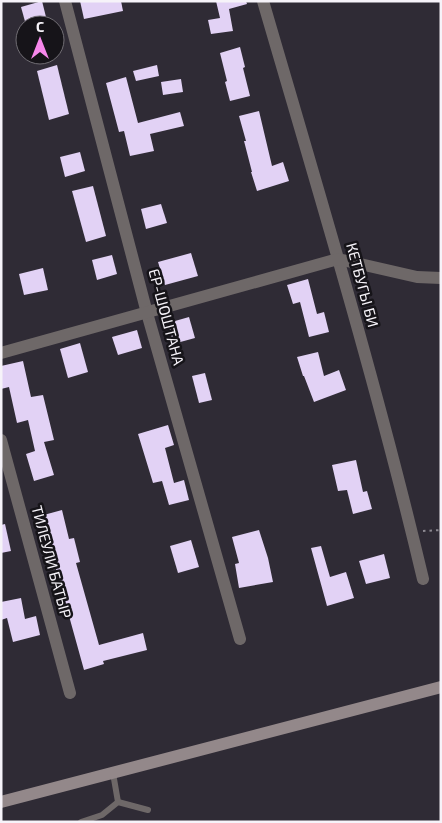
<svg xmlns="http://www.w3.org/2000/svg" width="442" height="823" font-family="'Exo 2',sans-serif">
<rect width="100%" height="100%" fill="#2f2b35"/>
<g fill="#e2d2f5">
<polygon points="42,1 47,21 26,25 21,7"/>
<polygon points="80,1 121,1 123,11 84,19"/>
<polygon points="216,1 246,1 247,4 229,9 233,31 211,34 208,20 220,18"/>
<polygon points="240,47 245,67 243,68 250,96 230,101 225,82 227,81 220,53"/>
<polygon points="57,65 69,114 49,120 37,71"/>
<polygon points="157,65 159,76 136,81 133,71"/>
<polygon points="126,77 138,123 180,112 184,126 150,134 154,151 130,156 124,131 119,132 106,83"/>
<polygon points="181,79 183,92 163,95 161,82"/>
<polygon points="259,111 272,166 283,162 289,181 257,191 251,172 252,172 244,141 246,141 239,116"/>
<polygon points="80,152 85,171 65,177 60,157"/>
<polygon points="93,186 106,236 86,242 72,191"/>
<polygon points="161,204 167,223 146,229 141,209"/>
<polygon points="191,253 198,276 165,285 158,262"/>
<polygon points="112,255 117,274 97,280 92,260"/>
<polygon points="43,268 48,290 24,295 19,274"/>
<polygon points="308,279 317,314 324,312 329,332 309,337 300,302 293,304 287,285"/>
<polygon points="189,317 195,338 173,344 168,323"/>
<polygon points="137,330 142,348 118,355 112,337"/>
<polygon points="80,343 88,372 68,378 60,349"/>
<polygon points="318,352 324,376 339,370 346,390 314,402 304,376 303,376 297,357"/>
<polygon points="23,361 31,397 43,395 54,440 44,442 54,475 34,481 26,454 35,451 28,420 17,423 9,387 1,389 1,366"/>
<polygon points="205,373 212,400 199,403 192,376"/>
<polygon points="168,425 174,445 165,448 174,483 184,480 189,500 169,505 162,481 153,483 138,434"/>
<polygon points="356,460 363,492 367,491 372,509 353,514 347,490 338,491 332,465"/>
<polygon points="62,510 69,539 74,538 80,562 76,563 99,645 143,633 147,650 103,661 104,664 84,670 56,569 50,570 44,546 48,545 40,516"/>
<polygon points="5,524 11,551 1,553 1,525"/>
<polygon points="259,530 268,558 273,582 239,588 235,564 239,563 232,537"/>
<polygon points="191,540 199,567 178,573 170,546"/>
<polygon points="321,546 330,577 346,572 354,598 327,606 311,548"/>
<polygon points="384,554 390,578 366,584 359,561"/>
<polygon points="21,598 25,619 36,616 40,635 13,642 7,618 1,620 1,602"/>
</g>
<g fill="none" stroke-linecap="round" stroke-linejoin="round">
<polyline stroke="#8c8991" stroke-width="2" stroke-dasharray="2.5 4" stroke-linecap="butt" points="423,531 441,530"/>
<g stroke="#6e6868" stroke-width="6">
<polyline points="118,802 148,810"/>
<polyline points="81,822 102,815 118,802 113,773"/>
</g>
<g stroke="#6e6868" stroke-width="12">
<polyline points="65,1 147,313 240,639"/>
<path d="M263,1C319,193 377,385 423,579"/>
<polyline points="1,353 338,259 417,277 441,278"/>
<polyline points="1,440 70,693"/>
</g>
<polyline stroke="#93888a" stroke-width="12" points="1,802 441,687"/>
</g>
<g text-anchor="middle" stroke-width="5" stroke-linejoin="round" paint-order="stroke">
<g font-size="15" fill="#f6f3f9" stroke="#161419">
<text transform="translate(362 285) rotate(75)" y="5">КЕТБУГЫ БИ</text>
<text transform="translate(166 317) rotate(75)" y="5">ЕР-ШОШТАНА</text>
<text transform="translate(51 562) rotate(75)" y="5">ТИЛЕУЛИ БАТЫР</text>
</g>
</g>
<rect width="442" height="823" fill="none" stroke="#f6f3f9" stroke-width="5"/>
<g transform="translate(40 40)"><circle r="24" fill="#161419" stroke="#706d73"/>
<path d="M0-4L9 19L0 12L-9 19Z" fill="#f788ec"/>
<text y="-8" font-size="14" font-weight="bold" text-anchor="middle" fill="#f6f3f9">С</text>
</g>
</svg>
